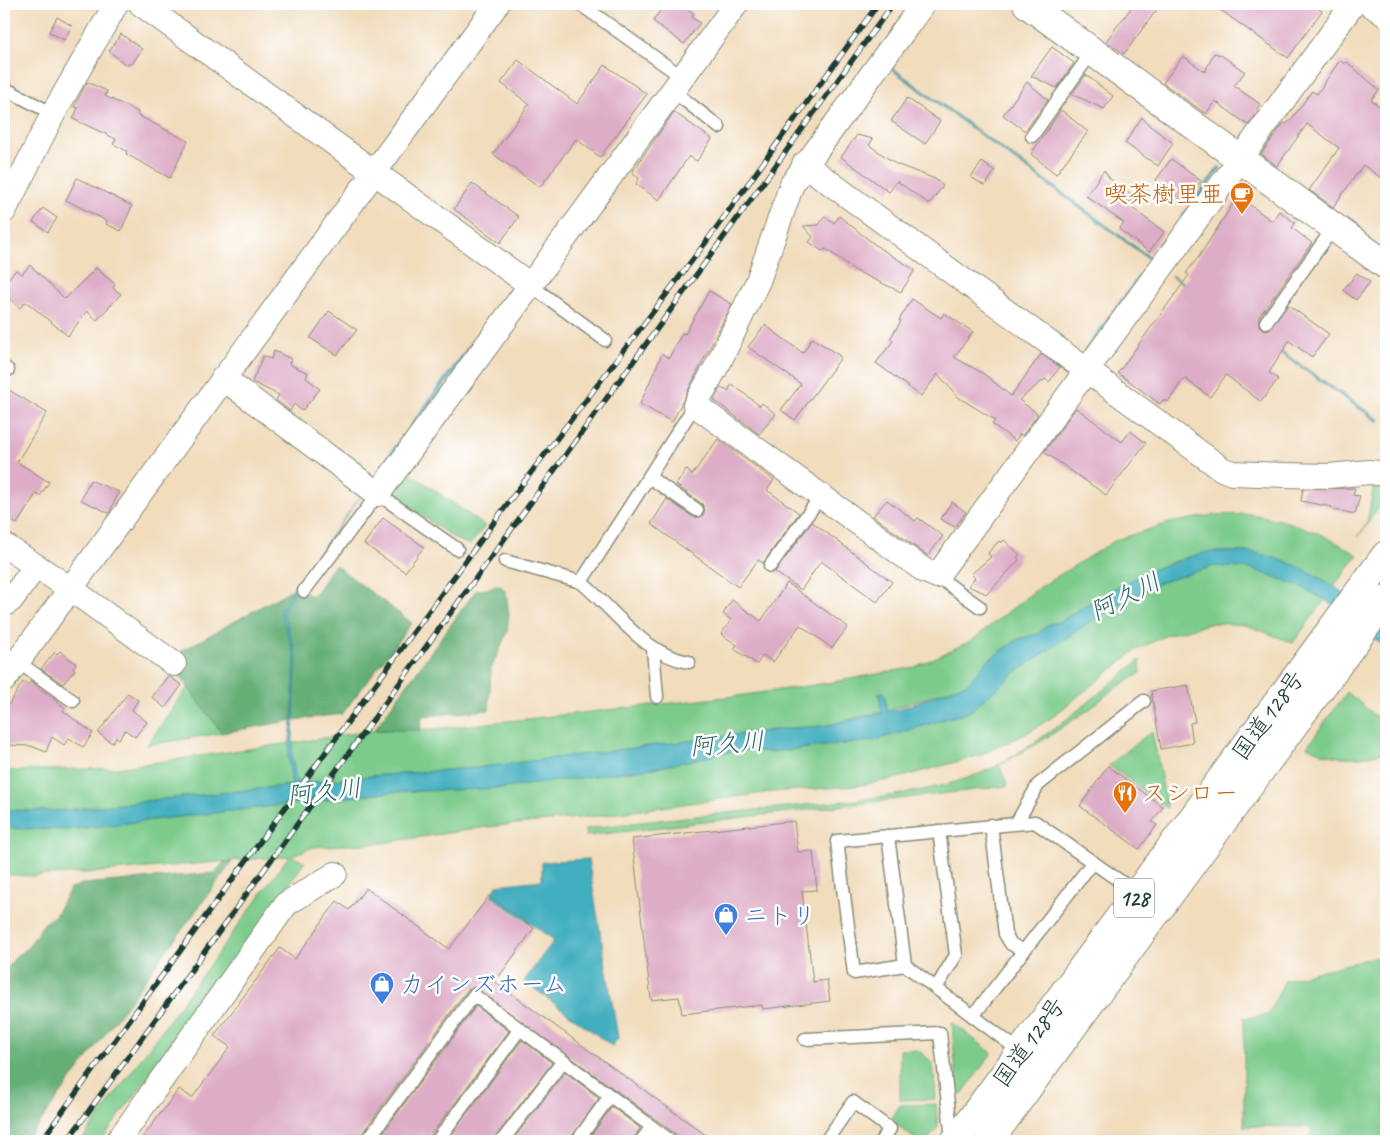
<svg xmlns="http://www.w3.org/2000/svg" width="1390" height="1145" font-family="Caveat,'Klee One',sans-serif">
<rect width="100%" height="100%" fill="#fff"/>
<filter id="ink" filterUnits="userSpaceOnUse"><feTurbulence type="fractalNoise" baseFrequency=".02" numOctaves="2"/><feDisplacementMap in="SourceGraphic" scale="10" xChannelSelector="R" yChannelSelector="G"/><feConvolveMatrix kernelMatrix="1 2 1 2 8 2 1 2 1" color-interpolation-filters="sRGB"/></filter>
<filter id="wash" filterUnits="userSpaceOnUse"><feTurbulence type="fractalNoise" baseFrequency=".0096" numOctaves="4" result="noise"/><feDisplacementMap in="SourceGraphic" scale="20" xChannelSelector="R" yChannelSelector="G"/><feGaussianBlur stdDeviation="1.12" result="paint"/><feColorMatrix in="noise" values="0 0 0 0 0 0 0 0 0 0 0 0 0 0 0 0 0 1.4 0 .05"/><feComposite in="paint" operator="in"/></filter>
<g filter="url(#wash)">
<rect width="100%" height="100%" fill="#f1dcbc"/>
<g fill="#7ccb8b" stroke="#4e8460">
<polygon points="406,470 485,526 470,545 455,539 391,494"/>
<polygon points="1375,479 1386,480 1386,497 1358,537 1367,523"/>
<path d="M1251,514C1298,523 1317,530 1358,555L1334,586C1225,520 1169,559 1069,615L1060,622L1049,624L1038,634L1019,639L988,660L968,683L887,711L884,692L879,693L882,712L823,726L791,728L484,767L371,776L297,784L292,758L293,743L374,730L434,729L745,695L834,682L915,667L971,641L1037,589L1116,540L1169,523L1213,515Z"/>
<path d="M1214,566C1255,565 1289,579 1325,600L1293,643L1246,625L1213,623L1167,635L1136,650L1051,718L1024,735L978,756L894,779L856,786L771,792L589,817L487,827L382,843L313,847L291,856L305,862L101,1141H81L289,856L100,872L34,876L4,875V828L67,830L393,792L505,788L660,767L741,749L770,752L872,741L969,712L1016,672L1103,613L1159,583Z"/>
<path d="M1140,660L1141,673L1112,690L1091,708L1042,741L999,765L1008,786L586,836L585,829C657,819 731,813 804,805C865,799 944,794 1000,764C1050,736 1095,696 1140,660Z"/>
<polygon points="188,687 222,733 147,745"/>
<path d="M1347,692L1386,725V752C1360,760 1331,760 1307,746Z"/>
<polygon points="1152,731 1167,808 1109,765"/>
<polygon points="290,743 288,757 292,785 57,811 4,810 4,771 117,768"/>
<polygon points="1375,957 1377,971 1386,969 1386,1141 1311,1141 1311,1127 1244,1126 1244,1018 1268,1015 1285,980"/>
<polygon points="952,1022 992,1053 962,1094 957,1091"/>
<polygon points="900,1050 918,1050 933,1063 936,1099 900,1100"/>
<polygon points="936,1104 938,1127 927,1141 917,1141 891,1120 900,1105"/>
</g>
<g fill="#65af77" stroke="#427656">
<polygon points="335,565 412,623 342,714 294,720 222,733 172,666 178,653 298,586 312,597"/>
<polygon points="495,585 500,585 506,592 509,614 507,632 491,669 489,710 422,716 420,730 374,730 476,590 488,589"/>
<polygon points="224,862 232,862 26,1141 4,1141 4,992 6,990 4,973 17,955 26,950 45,922 55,916 70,889 82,884 215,873"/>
</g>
<g fill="#42afc0" stroke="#30767a">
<polygon points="893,68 1151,258 1219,166 1221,168 1085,354 1083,352 1150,260 892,70"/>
<polygon points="1172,275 1380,420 1378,422 1171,276"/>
<polygon points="509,291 512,293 379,475 376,472"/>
<polygon points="360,497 298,585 283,612 297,656 292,758 297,784 371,776 484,767 791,728 823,726 882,713 879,693 884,692 887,711 897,710 968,683 988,660 1019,639 1038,634 1049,624 1060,622 1105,593 1148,571 1206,552 1252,552 1278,559 1300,567 1334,586 1386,627 1386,648 1325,600 1302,587 1252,569 1214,566 1159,583 1103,613 1016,672 969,712 872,741 770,752 741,749 660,767 505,788 393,792 67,830 4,828 4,810 57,811 292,785 288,757 292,722 295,657 280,612 296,584"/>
<polygon points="588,859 618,1038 612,1046 524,981 554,940 491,896 497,885 542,880 542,862"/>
</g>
<g id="blocks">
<g fill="#ddacc6">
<polygon points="665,4 680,4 693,13 692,18 700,23 684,44 653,21"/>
<polygon points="1134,4 1161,4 1124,54 1106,41"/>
<polygon points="1212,4 1311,4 1322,11 1288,58"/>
<polygon points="57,17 72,26 64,40 49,32"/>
<polygon points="121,34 142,49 132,64 125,64 109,51"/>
<polygon points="1052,47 1074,63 1057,88 1031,76"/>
<polygon points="1214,53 1221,55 1245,72 1234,86 1260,104 1256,110 1258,112 1248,125 1215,101 1206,114 1163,83 1183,56 1205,72"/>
<polygon points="518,60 577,104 605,65 647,94 600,157 576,139 540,187 493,154 529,104 501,83"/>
<polygon points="1340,60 1344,64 1347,62 1379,90 1371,100 1386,111 1386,181 1363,165 1333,207 1309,190 1339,148 1307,124 1277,166 1261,154 1284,123 1286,124 1290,121 1312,91 1317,94"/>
<polygon points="1086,75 1113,96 1104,109 1072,94"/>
<polygon points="87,82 107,91 105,96 138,112 137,115 188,141 170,178 126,154 127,151 113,144 116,139 73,119 78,108 74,107"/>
<polygon points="1027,82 1048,100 1025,131 1003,115"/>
<polygon points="907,98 940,121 925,144 891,121"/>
<polygon points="1061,110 1088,132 1056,174 1031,154"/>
<polygon points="674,112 712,139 697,161 689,156 659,200 636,184 639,178 632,172"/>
<polygon points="1142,117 1150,126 1173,143 1158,166 1125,143"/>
<polygon points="857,135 873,139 869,145 896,164 935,179 943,186 929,204 897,181 889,192 841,157"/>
<polygon points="1171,159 1201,181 1185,202 1156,180"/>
<polygon points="982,162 995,171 985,186 971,177"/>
<polygon points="1104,170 1110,179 1134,196 1128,205 1164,232 1149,252 1119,229 1124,223 1086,196"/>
<polygon points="77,178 132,206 121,231 106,224 107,221 66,200"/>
<polygon points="472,183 519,217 500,243 454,209"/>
<polygon points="1238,196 1272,221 1279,211 1295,223 1292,228 1312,243 1259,317 1259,326 1265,330 1270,329 1288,305 1329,334 1312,357 1289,341 1269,373 1278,379 1261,402 1226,375 1210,397 1184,378 1168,402 1163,400 1160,404 1118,373 1189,275 1186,273 1198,258"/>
<polygon points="43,208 57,218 48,232 33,222"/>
<polygon points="825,216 834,223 839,216 878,247 915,270 901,292 856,271 826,249 822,251 809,242 813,237 803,226 819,225"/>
<polygon points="30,265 65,299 96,268 115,284 113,288 121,294 97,320 87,311 68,336 29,304 25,302 20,308 4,294 4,283 16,270 22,274"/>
<polygon points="1357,273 1370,282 1356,300 1343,290"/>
<polygon points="709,291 732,304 672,422 640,404 662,354 669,358 682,333 685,334"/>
<polygon points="912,299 941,318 944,313 973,332 954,357 984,374 1011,396 1041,354 1060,367 1049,382 1045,379 1019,400 1038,414 1022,436 1020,434 1015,441 992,424 995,420 958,397 938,374 921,396 876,363 893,341 890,339 901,321 899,320"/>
<polygon points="329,311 357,330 337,355 310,338"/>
<polygon points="765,325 803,353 812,338 840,356 840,359 795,420 781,410 801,384 748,347"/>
<polygon points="274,351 291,359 289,364 308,373 306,378 320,389 302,411 294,404 290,411 276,400 279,395 252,382 263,356 271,359"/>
<polygon points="732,384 760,406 762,403 776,414 759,434 714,400 720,388 728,391"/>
<polygon points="4,387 47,413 17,462 49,482 40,496 36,494 17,524 4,517"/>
<polygon points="1076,408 1122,442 1130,431 1146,443 1106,495 1044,452"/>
<polygon points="718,439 774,480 767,490 799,513 763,563 758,560 738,587 651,524 667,499 693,517 700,517 703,515 705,510 702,504 676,485 686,469 692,475"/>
<polygon points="90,480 119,492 109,513 81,500"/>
<polygon points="1355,488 1353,495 1360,496 1355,514 1331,509 1332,507 1301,501 1303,489"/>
<polygon points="887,500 915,521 918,518 943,536 928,556 873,516"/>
<polygon points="952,502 966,512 955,527 940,519"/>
<polygon points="383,518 424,547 405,572 364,544"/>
<polygon points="812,522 892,582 877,602 821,561 801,590 775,572"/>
<polygon points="1004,540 1020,555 1017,557 1019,560 987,594 968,586 975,578 971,574 991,557 988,553 999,541 1001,543"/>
<polygon points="787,583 848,627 832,648 800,625 773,662 763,655 757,664 734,649 737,645 721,634 731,620 723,614 732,600 761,621"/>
<polygon points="60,651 76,664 73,668 75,670 63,684 41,669 55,652 57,654"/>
<polygon points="168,676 182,685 165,708 152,697"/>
<polygon points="31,681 65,708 63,711 93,733 83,747 69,738 64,745 52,737 46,752 31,746 4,745 4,712 23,682 28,685"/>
<polygon points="1188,685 1195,722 1190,723 1193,743 1161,749 1151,691"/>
<polygon points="128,693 138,700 132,710 147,722 135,737 125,730 119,739 116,737 112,743 98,733"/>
<polygon points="1108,766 1163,807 1152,822 1157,825 1139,849 1080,806"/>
<polygon points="794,821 798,852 813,851 817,890 802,891 813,982 827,980 830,1001 763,1009 762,1005 682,1014 679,997 651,1000 632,839"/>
<polygon points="366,888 449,949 489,896 534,928 495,982 714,1141 679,1141 676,1134 474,987 467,990 360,1136 359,1141 140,1141 179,1089 192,1098 230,1047 214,1036 280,948 295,959 337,901 349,910"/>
<polygon points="476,1006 509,1031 430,1136 429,1141 377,1141"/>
<polygon points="522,1040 552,1063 496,1136 494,1141 447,1141"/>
<polygon points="565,1072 599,1098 569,1141 512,1141"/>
<polygon points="612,1107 640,1128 633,1141 587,1141"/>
</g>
</g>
</g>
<g filter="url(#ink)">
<use href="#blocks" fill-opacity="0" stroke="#888c78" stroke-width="1"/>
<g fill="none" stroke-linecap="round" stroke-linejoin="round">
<defs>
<g id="service">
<polyline points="580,4 682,77"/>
<polyline points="4,88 53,114"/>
<polyline points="673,91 719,127"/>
<polyline points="1032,136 1092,52"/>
<polyline points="529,284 605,340"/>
<polyline points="1266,322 1334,227"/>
<polyline points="4,367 8,370"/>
<polyline points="649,477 697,510"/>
<polyline points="505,561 581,582 695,405"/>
<polyline points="770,566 821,496"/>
<polyline points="937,576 980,607"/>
<path d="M581,582C615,610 644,655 689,662"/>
<polyline points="304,591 378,494 457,549"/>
<polyline points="653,649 657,697"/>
<polyline points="18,662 73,701"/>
<polyline points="1017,822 1038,785 1144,701"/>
<polyline points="991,825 1005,934 1011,944 1024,951"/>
<polyline points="888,836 905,965"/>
<polyline points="936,988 956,955 939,831"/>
<polyline points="973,1016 1093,862"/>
<polyline points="805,1039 940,1033 952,1139"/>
<polyline points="1021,1052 905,965 854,973 837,841 1035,822 1137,893"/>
<polyline points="367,1141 474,995 671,1141"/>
<polyline points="437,1141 520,1029"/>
<polyline points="502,1141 563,1061"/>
<polyline points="577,1141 610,1096"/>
<polyline points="641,1141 652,1127"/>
<polyline points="826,1141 853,1102 890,1129 881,1141"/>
</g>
<g id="minor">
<polyline points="141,4 529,284"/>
<polyline points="923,4 792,184 758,281 718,364 695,405 925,571 937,576 1353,4"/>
<polyline points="1370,4 1386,15"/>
<polyline points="804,164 1222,469 1232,473 1286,475 1329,476 1369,472 1386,474"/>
<polyline points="4,211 53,114 116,4"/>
<polyline points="223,378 378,494 736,4"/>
<polyline points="4,545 71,589 174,664"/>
<polyline points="4,605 11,600 36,566"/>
<polyline points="4,680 497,4"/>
<polyline points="118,1141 286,904 335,874"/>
</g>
<polyline id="tertiary" points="1027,4 1386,265"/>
<g id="trunk">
<polyline points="955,1141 1386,555"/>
<polyline points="989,1141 1386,599"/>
</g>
</defs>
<use href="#service" stroke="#888c78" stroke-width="15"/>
<use href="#minor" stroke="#888c78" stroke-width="26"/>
<use href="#tertiary" stroke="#888c78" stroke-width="30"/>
<use href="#trunk" stroke="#888c78" stroke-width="30"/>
<use href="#service" stroke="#fff" stroke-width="12"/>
<use href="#minor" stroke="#fff" stroke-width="24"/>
<use href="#tertiary" stroke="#fff" stroke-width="28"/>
<use href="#trunk" stroke="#fff" stroke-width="28"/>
<defs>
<g id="rail">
<polyline points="41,1141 514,495 706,242 878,4"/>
<polyline points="67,1141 893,4"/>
</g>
</defs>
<use href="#rail" stroke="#1f3d34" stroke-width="5.5"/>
<use href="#rail" stroke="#fff" stroke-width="4" stroke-dasharray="11" stroke-linecap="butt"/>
</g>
</g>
<defs>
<symbol id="cafe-pin" viewBox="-11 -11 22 30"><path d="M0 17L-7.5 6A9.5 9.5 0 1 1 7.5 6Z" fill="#e8710a" stroke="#fff"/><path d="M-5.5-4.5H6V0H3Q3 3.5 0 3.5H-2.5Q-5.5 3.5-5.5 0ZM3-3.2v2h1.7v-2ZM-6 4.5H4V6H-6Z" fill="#fff"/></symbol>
<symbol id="restaurant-pin" viewBox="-11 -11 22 30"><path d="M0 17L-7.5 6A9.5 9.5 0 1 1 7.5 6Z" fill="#e8710a" stroke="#fff"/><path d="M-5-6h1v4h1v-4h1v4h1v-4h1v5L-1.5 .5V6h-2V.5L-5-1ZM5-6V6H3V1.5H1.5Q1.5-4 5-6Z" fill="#fff"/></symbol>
<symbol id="shop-pin" viewBox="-11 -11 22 30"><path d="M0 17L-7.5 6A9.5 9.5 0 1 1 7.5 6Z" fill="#3f7fe0" stroke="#fff"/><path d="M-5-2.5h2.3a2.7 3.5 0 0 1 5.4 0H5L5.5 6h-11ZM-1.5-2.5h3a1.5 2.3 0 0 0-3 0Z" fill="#fff"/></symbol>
</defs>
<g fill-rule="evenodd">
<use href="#cafe-pin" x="1228" y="180" width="28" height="38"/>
<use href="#restaurant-pin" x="1111" y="779" width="28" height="38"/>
<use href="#shop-pin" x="712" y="901" width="28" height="38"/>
<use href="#shop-pin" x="368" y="970" width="28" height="38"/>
</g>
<g text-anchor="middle" stroke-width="5" stroke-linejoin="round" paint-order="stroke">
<rect fill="#fff" stroke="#627771" stroke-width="1" x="1114" y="878.5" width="40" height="39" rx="4"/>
<g font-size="22" font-weight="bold" fill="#1f3d34">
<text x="1134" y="906">128</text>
</g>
<g font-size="24" fill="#c56008" stroke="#fff" text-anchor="end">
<text x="1224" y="202">喫茶樹里亜</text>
<text x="1142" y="801" text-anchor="start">スシロー</text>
</g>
<g font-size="24" fill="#1f3d34" stroke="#fff">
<text transform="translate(1268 715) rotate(-54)" y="8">国道128号</text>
<text transform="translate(1029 1042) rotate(-54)" y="8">国道128号</text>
</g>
<g font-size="24" fill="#366cbe" stroke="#fff" text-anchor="start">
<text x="744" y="923">ニトリ</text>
<text x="400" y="992">カインズホーム</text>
</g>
<g font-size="25" font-style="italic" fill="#2b6565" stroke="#fff">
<text transform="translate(1125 596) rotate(-27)" y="9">阿久川</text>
<text transform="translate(727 743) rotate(-5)" y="9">阿久川</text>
<text transform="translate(324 791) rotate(-7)" y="9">阿久川</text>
</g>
</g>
<rect width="1390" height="1145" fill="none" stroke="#fff" stroke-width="20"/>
</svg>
